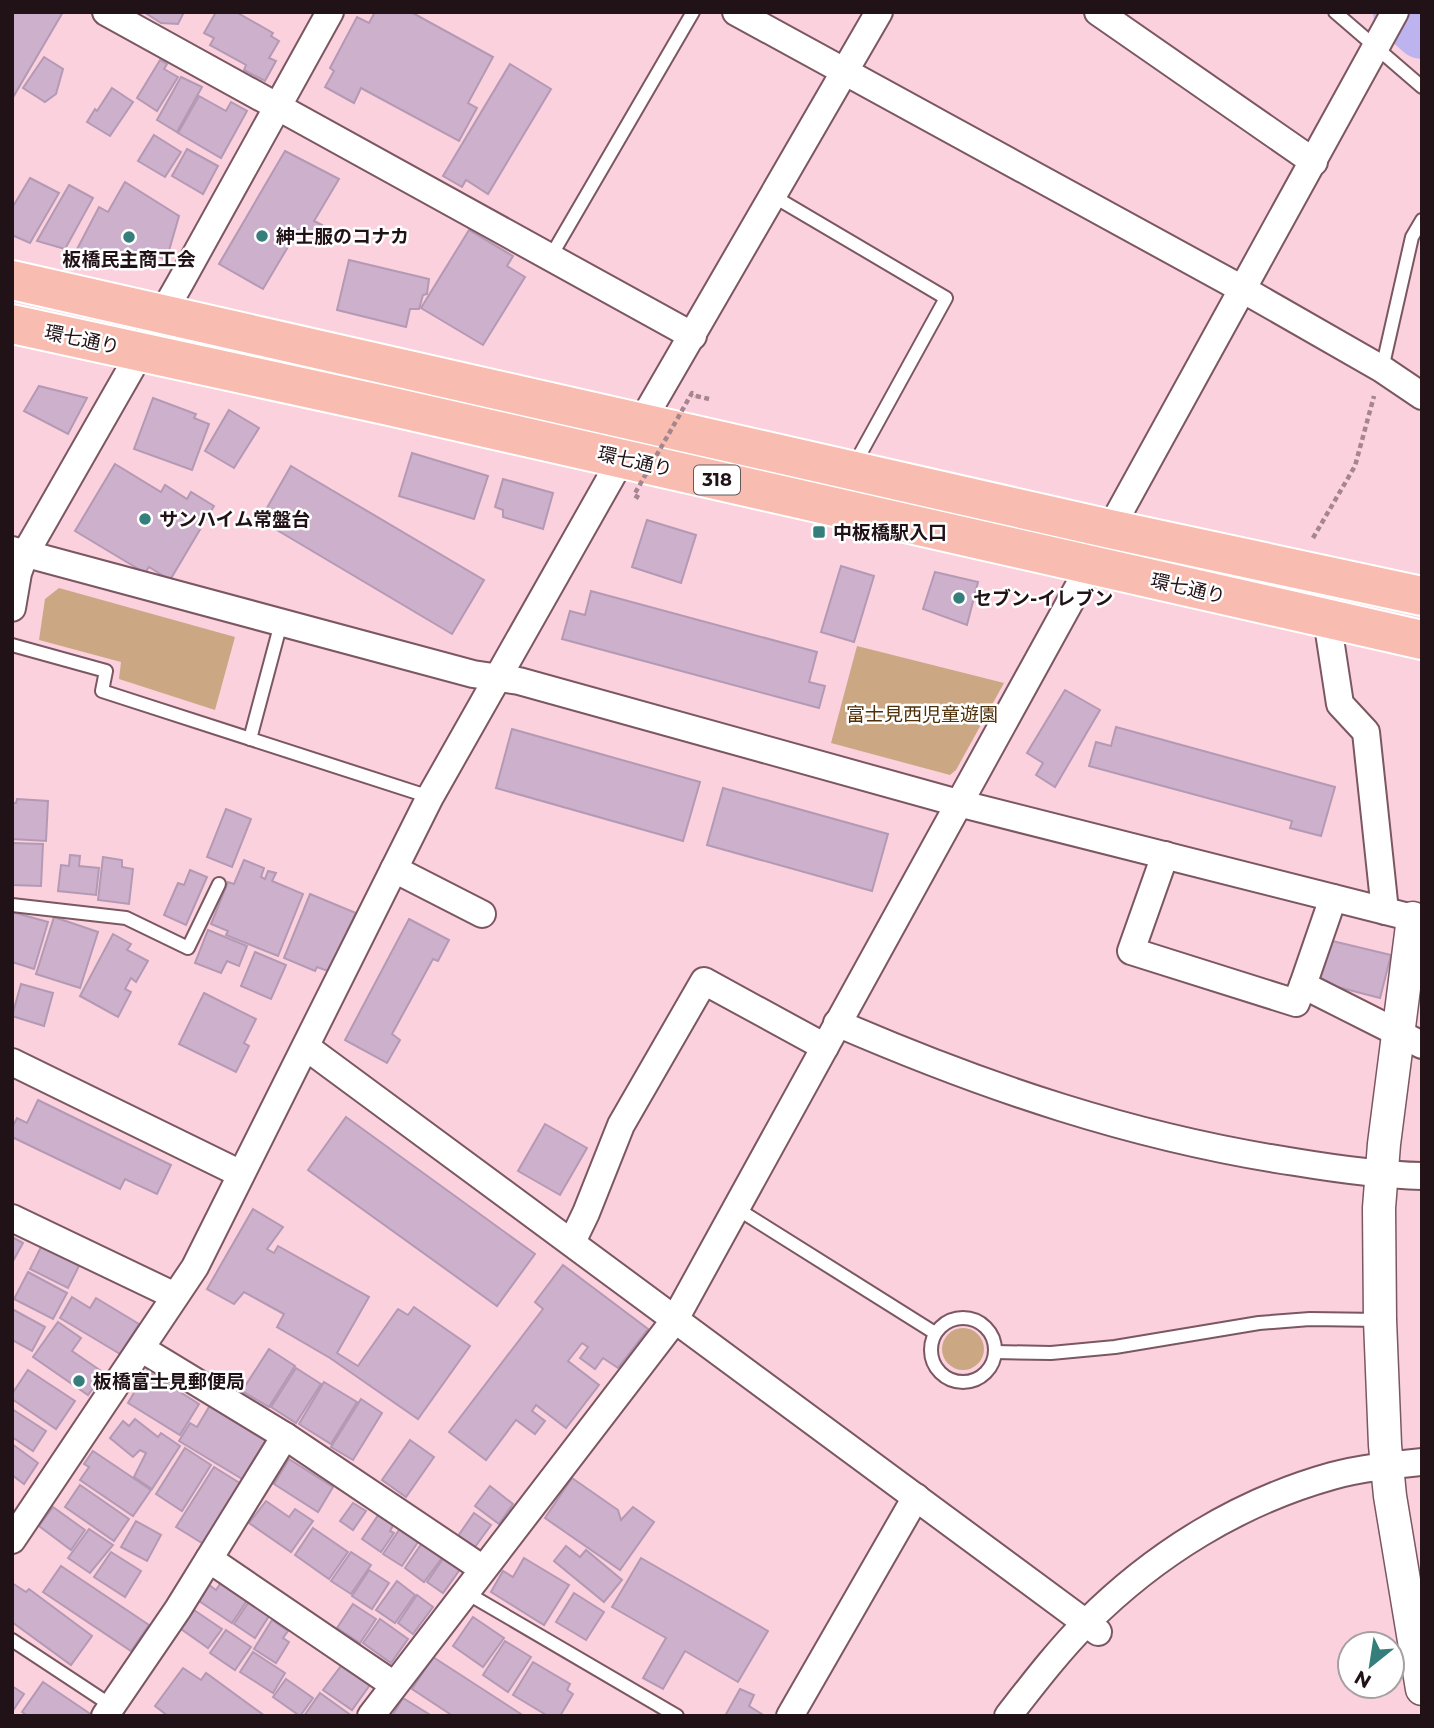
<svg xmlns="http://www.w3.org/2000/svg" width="1434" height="1728" font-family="Montserrat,'Noto Sans JP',sans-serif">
<rect width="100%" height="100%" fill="#fbd1dd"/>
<g fill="#cba783">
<polygon points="59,588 235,637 215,710 119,679 121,662 39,640 45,599"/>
<polygon points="857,646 1004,683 956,770 950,775 831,743"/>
<circle cx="963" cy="1349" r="21"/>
</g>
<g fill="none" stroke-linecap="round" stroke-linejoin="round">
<polyline stroke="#bdb3ee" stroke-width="56" points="1401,12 1422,31"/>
</g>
<g fill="#ccb0cc" stroke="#b499b4" stroke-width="2">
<polygon points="12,12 63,12 12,99"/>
<polygon points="144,12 184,12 178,24 161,23"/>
<polygon points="216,12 236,12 273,33 271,36 279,41 269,58 276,61 265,81 244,70 246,65 210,45 214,38 204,33"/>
<polygon points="375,12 411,12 493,57 468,103 477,108 459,141 361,88 354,103 325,87 334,71 330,68 357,17 369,23"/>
<polygon points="44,57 63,69 56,94 45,102 23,88"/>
<polygon points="160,60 167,64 164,69 178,77 157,111 137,98"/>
<polygon points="510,64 551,89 488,194 466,180 462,187 443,176"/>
<polygon points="181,77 202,87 177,132 157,120"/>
<polygon points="112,88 133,102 110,136 87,122 95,109 97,111"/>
<polygon points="199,96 226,111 231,102 247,111 221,158 178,133"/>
<polygon points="154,135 181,152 165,177 138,161"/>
<polygon points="187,149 218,166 203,194 172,176"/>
<polygon points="285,151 339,179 314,221 322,225 314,238 298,230 263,289 219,264"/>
<polygon points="30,178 59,193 30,243 12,235 12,208"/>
<polygon points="125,182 179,216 166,261 153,253 108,263 75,253 99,207 108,212"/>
<polygon points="69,185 93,198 65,249 37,241"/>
<polygon points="469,230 513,256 507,266 525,277 483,345 421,308"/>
<polygon points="349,260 429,279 427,294 423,295 419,309 410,309 406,327 337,310"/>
<polygon points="39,386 87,398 68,434 24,411"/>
<polygon points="153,398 196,414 194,418 209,424 192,470 134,449"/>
<polygon points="229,410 259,428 234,468 205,451"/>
<polygon points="412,453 488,476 474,519 399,496"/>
<polygon points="115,464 161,492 165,485 187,499 191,492 214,506 170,580 149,567 145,573 75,531"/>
<polygon points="291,466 484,580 452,634 260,520"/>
<polygon points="503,479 553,493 543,529 503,517 503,510 495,507"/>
<polygon points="647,520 696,535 681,583 632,567"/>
<polygon points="841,566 874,576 854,642 821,632"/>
<polygon points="935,572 978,582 967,625 923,609"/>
<polygon points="591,591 817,652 809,682 825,686 819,708 562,639 570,611 585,615"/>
<polygon points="1065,690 1100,710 1055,787 1036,775 1043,763 1027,753"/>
<polygon points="1116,727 1335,787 1321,836 1290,828 1292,821 1089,766 1096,742 1111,746"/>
<polygon points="512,729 700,782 683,841 496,788"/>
<polygon points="723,788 888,834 872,891 707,845"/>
<polygon points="17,799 48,801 46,841 12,839 12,803 16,803"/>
<polygon points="226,809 251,819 232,867 207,857"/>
<polygon points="12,843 43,844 41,886 12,885"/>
<polygon points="70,855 80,856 79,866 99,868 96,895 58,891 61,865 69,866"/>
<polygon points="103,857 122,860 122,867 133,869 129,904 98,900"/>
<polygon points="244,860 264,868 261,877 265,879 268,871 276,873 272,881 303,894 278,956 226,935 228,931 211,924 228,882 234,884"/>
<polygon points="190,870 207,877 186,925 164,915 178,883 184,885"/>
<polygon points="310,894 356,913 328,971 317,967 315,971 284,958"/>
<polygon points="12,912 48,922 34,969 12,962"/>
<polygon points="54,917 98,932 80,988 36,974"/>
<polygon points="409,919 449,940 438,961 433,959 392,1034 400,1040 387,1063 345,1040"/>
<polygon points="208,930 247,946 239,966 227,961 221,973 195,963"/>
<polygon points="113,934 131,944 127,950 148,961 136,982 131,978 125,989 131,992 118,1017 80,996"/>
<polygon points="1324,939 1391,955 1380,998 1314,981"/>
<polygon points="255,952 286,965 271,999 241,986"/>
<polygon points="21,984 53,993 44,1026 12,1016"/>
<polygon points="204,993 256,1019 244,1043 249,1046 236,1072 179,1044"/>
<polygon points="38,1100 171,1165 157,1194 125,1179 120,1189 12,1137 12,1128 17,1118 27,1123"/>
<polygon points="346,1117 535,1254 497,1306 308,1170"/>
<polygon points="545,1124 587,1148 560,1195 518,1171"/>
<polygon points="253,1209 283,1227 267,1249 274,1253 278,1246 369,1297 337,1353 358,1366 398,1309 408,1315 414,1307 470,1346 418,1419 330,1358 277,1327 284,1314 244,1292 234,1304 207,1289"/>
<polygon points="12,1237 23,1243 12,1263"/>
<polygon points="43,1243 81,1262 68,1288 30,1269"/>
<polygon points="563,1265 648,1329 618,1368 603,1358 595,1369 580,1358 588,1347 582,1343 568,1361 599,1385 566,1428 536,1405 532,1411 545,1421 535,1434 516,1420 486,1460 449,1432 543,1309 535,1302"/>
<polygon points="28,1272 67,1293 53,1319 14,1299"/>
<polygon points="72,1297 90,1308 96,1298 139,1324 120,1354 60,1318"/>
<polygon points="12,1309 45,1327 32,1351 12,1340"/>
<polygon points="58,1322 81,1338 72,1351 104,1373 88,1395 33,1357"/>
<polygon points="269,1349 295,1366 269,1407 242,1391"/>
<polygon points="296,1368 321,1384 296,1423 271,1407"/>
<polygon points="28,1370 75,1401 56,1429 12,1399 12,1394"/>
<polygon points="147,1371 199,1404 180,1435 128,1403"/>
<polygon points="324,1382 357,1402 331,1444 299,1424"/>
<polygon points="361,1399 382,1413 353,1460 331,1447"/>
<polygon points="212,1402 273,1439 247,1482 179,1441 190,1423 197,1427"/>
<polygon points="12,1409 46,1431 33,1451 12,1437"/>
<polygon points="135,1419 158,1437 161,1433 180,1446 152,1489 134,1477 146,1453 140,1450 133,1457 110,1438 123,1421 129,1426"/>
<polygon points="410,1440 434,1457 406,1497 382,1480"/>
<polygon points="12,1444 38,1463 24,1484 12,1475"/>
<polygon points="185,1448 211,1465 182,1511 156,1494"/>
<polygon points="93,1451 151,1490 133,1516 80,1480 89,1467 84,1464"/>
<polygon points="289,1459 333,1487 318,1512 274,1484"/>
<polygon points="214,1467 243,1485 205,1545 176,1527"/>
<polygon points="572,1478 618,1510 621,1520 633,1507 654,1522 620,1570 545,1518"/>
<polygon points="80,1485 129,1519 114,1541 65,1507"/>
<polygon points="490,1486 513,1504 499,1524 475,1506"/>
<polygon points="266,1501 289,1517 295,1509 313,1521 291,1552 249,1523"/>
<polygon points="353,1503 366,1511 353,1530 340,1521"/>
<polygon points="53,1507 85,1530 71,1550 39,1526"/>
<polygon points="381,1511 395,1522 390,1531 394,1533 381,1552 362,1539"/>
<polygon points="474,1513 491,1525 475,1547 458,1536"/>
<polygon points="136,1521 161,1535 147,1561 121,1547"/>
<polygon points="403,1524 422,1536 402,1566 383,1554"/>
<polygon points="313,1528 348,1552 329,1579 295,1555"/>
<polygon points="89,1529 113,1545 90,1573 68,1558"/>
<polygon points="422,1543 442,1558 424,1582 405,1568"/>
<polygon points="566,1546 580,1557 586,1550 622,1580 604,1602 554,1561"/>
<polygon points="111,1552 141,1571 125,1597 94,1577"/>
<polygon points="351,1552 371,1565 351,1594 331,1581"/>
<polygon points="445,1556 461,1568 443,1593 427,1582"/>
<polygon points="524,1558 569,1585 544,1625 491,1592 503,1571 513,1577"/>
<polygon points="641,1558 768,1631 738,1682 685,1651 663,1689 643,1678 666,1638 612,1607"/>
<polygon points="61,1566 149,1625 131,1651 43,1592"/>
<polygon points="369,1570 389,1583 372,1609 352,1596"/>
<polygon points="222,1581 248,1599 232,1623 199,1601 209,1585 216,1590"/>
<polygon points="397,1581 415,1595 395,1623 376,1610"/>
<polygon points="12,1583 26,1592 29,1589 92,1636 71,1665 12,1622"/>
<polygon points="574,1593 604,1612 586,1640 556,1622"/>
<polygon points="417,1595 433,1607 413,1634 398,1623"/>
<polygon points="250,1600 271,1613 255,1638 234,1624"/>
<polygon points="353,1604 376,1619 360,1643 337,1628"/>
<polygon points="194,1610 222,1629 208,1648 181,1629"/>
<polygon points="473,1617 504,1638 483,1667 453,1646"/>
<polygon points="380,1619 408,1639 391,1663 363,1643"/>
<polygon points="272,1620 288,1631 283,1638 289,1642 276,1663 254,1649"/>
<polygon points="226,1630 251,1647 235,1670 210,1653"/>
<polygon points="505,1641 531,1657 508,1692 483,1675"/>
<polygon points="253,1652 285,1673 273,1693 240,1672"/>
<polygon points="433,1657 524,1716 453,1716 412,1689"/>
<polygon points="344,1662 372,1682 352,1710 323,1690"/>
<polygon points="533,1662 570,1684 567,1690 573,1694 560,1716 548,1716 513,1695"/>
<polygon points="183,1668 201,1680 206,1673 265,1716 168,1716 155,1706"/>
<polygon points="286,1679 313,1698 300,1716 273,1697"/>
<polygon points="43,1682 92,1715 92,1716 28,1716 22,1712"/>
<polygon points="12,1686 24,1694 12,1712"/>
<polygon points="740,1689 754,1695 749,1706 765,1716 725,1716"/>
<polygon points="320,1693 352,1716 304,1716"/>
<polygon points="403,1698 432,1716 392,1716"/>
</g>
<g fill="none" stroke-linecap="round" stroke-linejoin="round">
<defs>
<g id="service">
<polyline points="1335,12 1422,87"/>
<polyline points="773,196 946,298 853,467"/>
<polyline points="551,256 693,12"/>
<polyline points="1382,369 1412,237 1422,220"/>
<polyline points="12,645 106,671 102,691 430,797"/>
<polyline points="250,739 281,623"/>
<polyline points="12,905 126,918 188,948 219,884"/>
<polyline points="736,1208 935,1333"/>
<circle cx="963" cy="1350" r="32"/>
<polyline points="995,1352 1051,1353 1115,1347 1259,1323 1310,1319 1380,1320"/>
<polyline points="465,1592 677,1716"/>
<polyline points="12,1640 112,1706"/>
</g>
<g id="minor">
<polyline points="106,12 693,336"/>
<polyline points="736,12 1244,290 1382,369 1422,396"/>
<polyline points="1098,12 1314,162"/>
<polyline points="641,423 879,12"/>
<polyline points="12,550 473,674 519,681 958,803 1413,918 1422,917"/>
<polyline points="12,608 18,573 25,554 180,283 330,12"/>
<polyline points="1327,619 1340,704 1366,732 1385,911"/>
<polyline points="1165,855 1131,951 1296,1003 1303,985 1422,1045"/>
<polyline points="394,869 482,914"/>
<polyline points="1303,985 1333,898"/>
<path d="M837,1023C985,1087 1135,1138 1295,1162C1337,1169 1379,1175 1422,1176"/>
<polyline points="306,1047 1098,1632"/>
<polyline points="12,1062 241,1174"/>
<polyline points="12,1218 175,1296"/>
<polyline points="572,1242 586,1213 621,1125 704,981 825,1047"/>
<polyline points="142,1349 285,1436 483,1569"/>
<polyline points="12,1540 195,1267 430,797 622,458"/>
<polyline points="209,1559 394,1685"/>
<polyline points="105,1716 178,1609 285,1436"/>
<polyline points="371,1716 674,1321 1395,12"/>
<polyline points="790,1716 916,1497"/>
<path d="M1008,1716C1033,1684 1058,1651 1087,1622C1155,1554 1239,1502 1332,1476C1361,1468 1392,1465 1422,1462"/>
</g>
<polyline id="tertiary" points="1413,918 1384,1144 1379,1208 1380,1320 1385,1445 1390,1496 1422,1689"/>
<g id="primary">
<polyline points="12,280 1110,529 1422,596"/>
<polyline points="12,324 389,406 1422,640"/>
</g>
</defs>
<use href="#service" stroke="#7b5762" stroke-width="16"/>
<use href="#minor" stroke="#7b5762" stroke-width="30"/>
<use href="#tertiary" stroke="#7b5762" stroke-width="35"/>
<use href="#primary" stroke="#fff" stroke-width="42"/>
<g stroke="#a5868f" stroke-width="4.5" stroke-dasharray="5 3.5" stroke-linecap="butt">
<polyline points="696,396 709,399"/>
<polyline points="1313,538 1355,466 1374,396"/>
</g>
<use href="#service" stroke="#fff" stroke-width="12"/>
<use href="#minor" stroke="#fff" stroke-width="26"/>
<use href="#tertiary" stroke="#fff" stroke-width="32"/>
<use href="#primary" stroke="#f9bcb0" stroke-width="38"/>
<polyline stroke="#a5868f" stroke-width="4.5" stroke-dasharray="5 3.5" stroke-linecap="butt" points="639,498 634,495 692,393 696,396"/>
</g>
<g fill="#357e7b" stroke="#fff" stroke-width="2.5">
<circle cx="262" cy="236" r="7"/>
<circle cx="129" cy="237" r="7"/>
<circle cx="145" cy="519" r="7"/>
<rect x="812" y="525" width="14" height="14" rx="3.5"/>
<circle cx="959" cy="598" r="7"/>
<circle cx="79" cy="1381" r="7"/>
</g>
<g text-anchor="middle" stroke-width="5" stroke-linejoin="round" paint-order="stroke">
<rect fill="#fff" stroke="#63595d" stroke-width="2" x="694" y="465.5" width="46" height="29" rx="5"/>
<g font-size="18" font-weight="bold" fill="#201217">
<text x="717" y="486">318</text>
</g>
<g font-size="19" font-weight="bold" fill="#201217" stroke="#fff" text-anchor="start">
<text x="276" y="243">紳士服のコナカ</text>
<text x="129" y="266" text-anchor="middle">板橋民主商工会</text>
<text x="159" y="526">サンハイム常盤台</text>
<text x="833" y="539">中板橋駅入口</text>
<text x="973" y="605">セブン-イレブン</text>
<text x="93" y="1388">板橋富士見郵便局</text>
</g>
<g font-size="19" fill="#201217" stroke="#fff">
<text transform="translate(82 339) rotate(12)" y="7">環七通り</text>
<text transform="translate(635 461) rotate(13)" y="7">環七通り</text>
<text transform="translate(1188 588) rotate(13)" y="7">環七通り</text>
</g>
<g font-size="19" fill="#4e2f07" stroke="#fff">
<text x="922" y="721">富士見西児童遊園</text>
</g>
</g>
<rect width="1434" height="1728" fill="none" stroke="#201217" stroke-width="28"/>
<g transform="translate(1371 1665) rotate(210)"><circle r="33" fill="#ffffff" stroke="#a6a0a2" stroke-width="2"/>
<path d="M0-5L12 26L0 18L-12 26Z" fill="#357e7b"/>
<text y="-10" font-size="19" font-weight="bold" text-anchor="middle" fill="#201217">N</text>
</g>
</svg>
